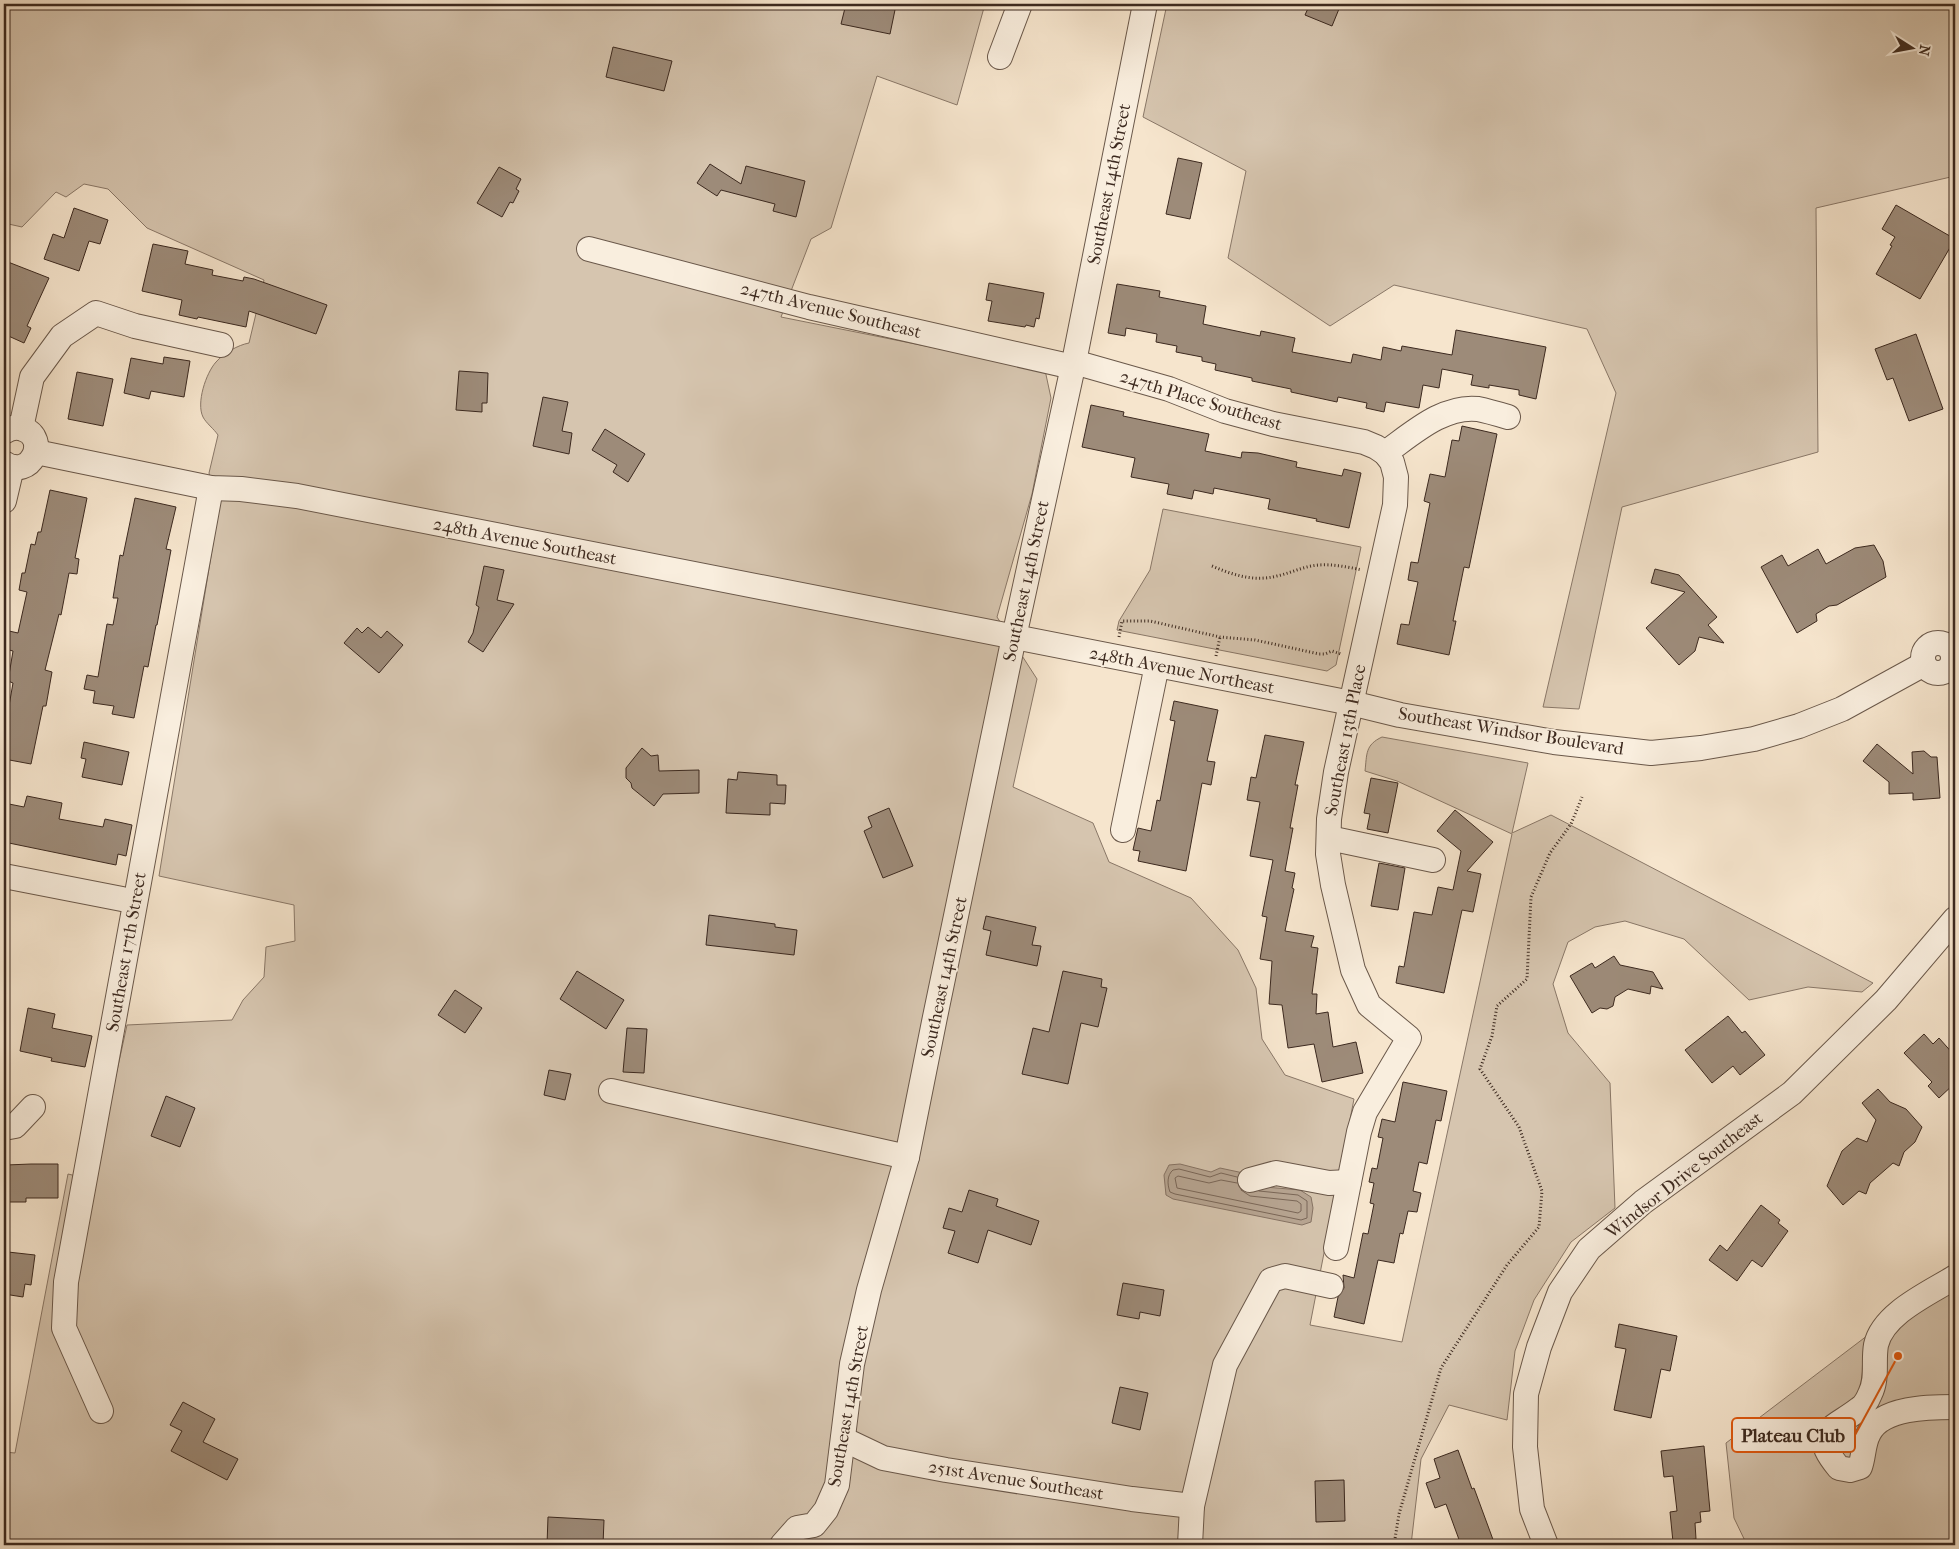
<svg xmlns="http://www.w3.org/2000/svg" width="1959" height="1549" font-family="'IM FELL French Canon',serif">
<rect width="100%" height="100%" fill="#f6e5cd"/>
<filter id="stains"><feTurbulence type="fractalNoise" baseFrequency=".004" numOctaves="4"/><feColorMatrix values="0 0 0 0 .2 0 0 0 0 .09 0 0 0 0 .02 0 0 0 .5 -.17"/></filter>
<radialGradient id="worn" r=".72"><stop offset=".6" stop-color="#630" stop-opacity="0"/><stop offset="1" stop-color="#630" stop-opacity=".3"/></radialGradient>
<g fill="#d6c5af" stroke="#897767">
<path d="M4,4H985L957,105L877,76L831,228L811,239L781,317L1045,370L1051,398L1032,494L997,617L1037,679L1013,787L1093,823L1109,862L1191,898L1238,950L1256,988L1262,1039L1285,1075L1354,1099L1310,1325L1402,1342L1512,834L1397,781L1365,771C1367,754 1365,745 1382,737L1528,763L1512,833L1551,815L1873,983L1862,992L1808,987L1749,1000L1684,939L1625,921L1595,927L1568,942L1553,984L1568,1033L1610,1083L1615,1208L1571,1242L1534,1300L1515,1351L1507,1420L1449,1405L1421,1459L1411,1545H4V1452L15,1453L68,1174L93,1180L127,1025L232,1020L243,1000L264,977L266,947L295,941L294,905L159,876L218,513L209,473L218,435C214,429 206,423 203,417C196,403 206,373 216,362C224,353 238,345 249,343L264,280L147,228L108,189L84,184L66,197L56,192L22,227L4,223Z"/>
<polygon points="1167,4 1955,4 1955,176 1816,208 1818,452 1622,507 1579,709 1543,707 1616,393 1587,329 1394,285 1330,326 1228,258 1246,171 1143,117"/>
<polygon points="1163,509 1361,547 1336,665 1327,671 1117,630 1119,621 1150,570"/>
<polygon points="1955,1269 1955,1545 1747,1545 1734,1518 1726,1443"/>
</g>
<polygon fill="#b7a592" stroke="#867364" points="1180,1164 1211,1172 1220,1168 1248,1174 1265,1187 1300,1190 1311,1197 1313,1208 1311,1222 1302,1225 1173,1199 1166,1195 1164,1175 1169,1165"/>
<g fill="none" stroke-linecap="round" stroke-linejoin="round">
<g stroke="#7a6758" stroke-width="1">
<path d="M1237,1177L1221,1173L1210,1177L1179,1169L1173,1170C1167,1175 1167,1184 1170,1192L1175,1194L1301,1220L1307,1218V1201L1298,1195L1259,1191"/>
<polyline points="1237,1183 1221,1180 1209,1183 1178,1176 1175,1178 1177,1188 1298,1213 1301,1211 1301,1204 1297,1201 1250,1196 1241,1190"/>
</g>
</g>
<g fill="#9d8b79" stroke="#3c291f">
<polygon points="846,4 889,4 896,5 890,34 841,24"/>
<polygon points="1310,4 1341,4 1332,26 1305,15"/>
<polygon points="613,47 672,61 664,91 606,77"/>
<polygon points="1178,158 1202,163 1190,219 1166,214"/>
<polygon points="710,164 741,184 746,166 805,181 796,217 773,211 775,204 721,190 717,196 697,183"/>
<polygon points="499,167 521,179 516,189 519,191 513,203 510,202 502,217 477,203"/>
<polygon points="1896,205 1955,239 1920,299 1876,274 1892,246 1890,245 1895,237 1882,229"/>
<polygon points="74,208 108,220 100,244 89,241 79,271 44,259 53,234 64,238"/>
<polygon points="153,244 188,251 185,264 213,270 212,275 243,281 244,277 254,279 327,305 316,334 249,311 246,327 198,317 197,319 179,315 182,300 142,291"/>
<polygon points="8,262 49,278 27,326 31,328 24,343 4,334 4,273"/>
<polygon points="989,283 1044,293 1039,319 1036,318 1034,327 1026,325 1025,327 988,321 992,301 986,300"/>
<polygon points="1117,284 1160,291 1159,297 1206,306 1203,324 1260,336 1261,331 1295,338 1292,352 1351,363 1353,354 1381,360 1383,347 1401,351 1402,346 1452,355 1456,330 1546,347 1536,399 1519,395 1519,390 1489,385 1489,388 1471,385 1473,375 1442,369 1439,388 1423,385 1419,408 1386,402 1384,412 1366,408 1367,403 1338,397 1337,402 1291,392 1291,389 1252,381 1252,378 1215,370 1216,364 1202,361 1202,357 1176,352 1177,346 1156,342 1157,334 1126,328 1125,336 1108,333"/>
<polygon points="1916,334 1943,409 1909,421 1893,378 1887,380 1875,349"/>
<polygon points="164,357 190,361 184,397 151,391 149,399 124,393 131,358 163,364"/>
<polygon points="459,371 488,373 487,403 482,403 482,412 456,410"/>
<polygon points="77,372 113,379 103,426 68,419"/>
<polygon points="543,397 568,402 562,431 572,433 569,454 533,446"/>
<polygon points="1091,405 1124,412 1123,416 1209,434 1205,451 1241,458 1242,452 1258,453 1297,462 1296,467 1342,476 1344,469 1361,473 1349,528 1316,521 1317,519 1268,509 1270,499 1214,488 1213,494 1194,490 1192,499 1167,494 1169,484 1131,477 1135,458 1082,447"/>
<polygon points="1462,426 1497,434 1469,568 1464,567 1453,621 1456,621 1449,655 1397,644 1401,624 1409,625 1418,582 1408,580 1411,562 1418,563 1430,503 1424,501 1430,474 1445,477 1452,440 1459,441"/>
<polygon points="605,429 645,454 628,482 613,472 617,465 592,450"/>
<polygon points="50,490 87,498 75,558 79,559 77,574 69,573 61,615 59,614 45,670 52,672 46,706 43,706 31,764 4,759 4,723 6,723 13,683 8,681 13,651 5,649 9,631 18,633 27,592 19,590 22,573 25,573 31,544 35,545 38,532 41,532"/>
<polygon points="135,498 176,507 166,549 171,550 157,625 156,625 148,667 144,666 134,718 112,714 114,706 93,703 95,691 84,689 87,675 98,677 107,624 113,625 118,598 113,598 120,555 123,556"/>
<polygon points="1874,545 1883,561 1886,577 1837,605 1829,606 1816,614 1817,621 1797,633 1761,567 1782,555 1788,566 1818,549 1826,564 1855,548"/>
<polygon points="484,566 504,570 497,600 514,604 483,652 468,642 473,633 479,607 476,605"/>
<polygon points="1655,569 1679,575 1717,617 1708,625 1724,643 1699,637 1695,651 1679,665 1646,628 1685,592 1651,583"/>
<polygon points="368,627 381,638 387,631 403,645 379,673 344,643 357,628 362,633"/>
<polygon points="1174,701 1218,710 1207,761 1215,762 1211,785 1202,783 1186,871 1138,861 1140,851 1133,850 1138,828 1151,831 1157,800 1160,801 1175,721 1170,720"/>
<polygon points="1265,735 1304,742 1295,785 1298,785 1290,828 1293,828 1285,871 1295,873 1292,888 1294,889 1285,931 1314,936 1311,947 1318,948 1312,994 1317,994 1316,1014 1328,1012 1333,1047 1356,1042 1363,1073 1322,1082 1314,1044 1288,1048 1282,1005 1269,1004 1272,961 1260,959 1267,917 1262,916 1273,860 1250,856 1260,802 1247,800 1251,777 1256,778"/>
<polygon points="84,742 129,752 122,785 82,777 86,759 81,758"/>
<polygon points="1877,744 1913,774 1912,752 1924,751 1931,757 1937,757 1940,798 1913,800 1913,793 1889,794 1889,782 1863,761"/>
<polygon points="642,748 651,756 658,755 659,771 699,770 699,793 663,794 654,806 632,788 631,783 626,778 626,768"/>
<polygon points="738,772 777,775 777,785 786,785 785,804 770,803 770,815 726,813 728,779 737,780"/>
<polygon points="1371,778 1398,783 1388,833 1367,829 1370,814 1364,813"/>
<polygon points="27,796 62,803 59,819 103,827 105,819 132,825 126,856 118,854 116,865 4,842 4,803 24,807"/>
<polygon points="889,808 913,866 883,878 864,831 872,827 868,817"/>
<polygon points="1455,810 1493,842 1467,871 1481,874 1473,912 1462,910 1444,993 1396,983 1399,966 1404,967 1414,912 1432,915 1438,887 1453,890 1461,851 1437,831"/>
<polygon points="1379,863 1405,868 1398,910 1371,906"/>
<polygon points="709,915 775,924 775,927 797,930 794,955 706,945"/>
<polygon points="986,916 1036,927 1032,945 1041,946 1037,966 986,955 991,931 983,929"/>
<polygon points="1614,956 1620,965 1653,972 1663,989 1651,986 1650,994 1628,989 1615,997 1613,1006 1607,1009 1600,1008 1592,1013 1570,976 1592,963 1595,968"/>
<polygon points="577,971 624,1000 606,1029 560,999"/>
<polygon points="1063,971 1102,979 1101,987 1107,988 1098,1027 1081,1023 1068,1084 1022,1074 1033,1028 1049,1032"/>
<polygon points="455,990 482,1008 465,1033 438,1015"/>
<polygon points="28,1008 55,1014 52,1028 92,1036 85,1067 51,1061 52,1058 20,1051"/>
<polygon points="1728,1016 1742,1033 1745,1031 1765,1055 1740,1075 1733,1066 1712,1083 1685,1050"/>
<polygon points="627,1028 647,1029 644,1073 623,1072"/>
<polygon points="1924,1034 1933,1044 1939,1038 1955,1056 1955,1083 1939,1098 1928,1086 1932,1082 1904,1053"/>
<polygon points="549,1070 571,1074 565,1100 544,1095"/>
<polygon points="1403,1082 1447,1091 1441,1121 1436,1120 1427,1164 1419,1162 1413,1191 1421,1193 1417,1212 1408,1211 1403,1234 1400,1233 1394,1263 1378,1260 1364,1324 1334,1317 1338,1297 1344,1288 1343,1275 1354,1278 1363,1233 1368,1234 1374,1204 1370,1203 1374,1183 1369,1182 1372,1168 1377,1169 1383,1138 1378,1137 1382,1119 1395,1122"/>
<polygon points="1878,1089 1890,1102 1906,1109 1922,1127 1915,1142 1904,1152 1899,1166 1893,1163 1870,1183 1866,1194 1859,1191 1843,1205 1827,1186 1842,1151 1857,1138 1867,1142 1876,1120 1862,1103"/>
<polygon points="166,1096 195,1108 180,1147 151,1136"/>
<polygon points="31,1164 58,1164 58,1198 26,1198 26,1202 4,1202 6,1165"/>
<polygon points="969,1190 998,1199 996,1206 1039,1221 1031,1245 988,1230 978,1263 948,1253 955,1231 943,1228 949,1208 962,1212"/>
<polygon points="1761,1205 1780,1220 1778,1223 1788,1231 1762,1267 1752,1260 1737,1281 1709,1260 1720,1245 1727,1251"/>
<polygon points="8,1252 35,1255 31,1285 25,1284 23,1297 4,1294"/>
<polygon points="1123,1283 1164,1290 1160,1316 1140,1312 1139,1319 1117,1315"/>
<polygon points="1619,1324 1677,1336 1670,1371 1661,1369 1651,1418 1614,1410 1626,1349 1615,1347"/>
<polygon points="1120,1387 1148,1393 1140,1430 1112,1423"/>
<polygon points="183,1402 215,1419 203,1442 238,1459 227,1480 171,1451 182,1431 170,1425"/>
<polygon points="1704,1446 1710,1511 1700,1512 1701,1522 1695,1523 1696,1539 1673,1542 1670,1512 1677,1511 1673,1476 1664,1477 1661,1451"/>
<polygon points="1458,1450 1472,1489 1474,1488 1495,1545 1461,1545 1446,1504 1435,1508 1426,1483 1440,1478 1434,1459"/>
<polygon points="1344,1480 1345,1521 1316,1522 1315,1481"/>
<polygon points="548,1517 604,1520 603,1545 547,1545"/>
</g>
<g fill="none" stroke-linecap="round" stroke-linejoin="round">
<defs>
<g id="minor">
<polyline points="1000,57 1020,4"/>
<polyline points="589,249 809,307 1073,367"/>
<polyline points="1074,362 1169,389 1225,411 1273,424 1364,442 1376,447 1385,453 1392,462 1396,477 1395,505 1336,772 1329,819 1328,854 1333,885 1353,970 1369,1005 1409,1038 1365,1112 1359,1132 1336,1248"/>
<polyline points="21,428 32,377 62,336 96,313 135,326 221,345"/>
<path d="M4,432C10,428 16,426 23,429C50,438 31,481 4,463"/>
<polyline points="36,452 211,488 241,489 297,496 1351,703 1400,715 1554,742 1651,753 1701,748 1754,739 1799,726 1842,709 1924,664"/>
<path d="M1385,453C1412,434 1443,405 1478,409C1488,411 1498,414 1508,417"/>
<polyline points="4,501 12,467"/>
<circle cx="1938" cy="658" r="15"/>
<polyline points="1123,830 1157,665"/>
<polyline points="1329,838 1433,860"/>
<polyline points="4,876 122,899"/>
<polyline points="611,1091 907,1157"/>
<polyline points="4,1128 15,1126 33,1107"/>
<polyline points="1250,1180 1276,1173 1329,1183 1349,1182"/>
<path d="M1955,1277C1930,1293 1883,1313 1876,1345C1873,1362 1878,1378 1870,1394C1868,1399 1864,1406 1859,1409C1832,1430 1808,1431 1839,1468L1850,1470L1860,1467C1864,1456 1863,1443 1869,1433C1882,1407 1930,1407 1955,1407"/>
<polyline points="101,1411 64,1328 66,1282 211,488"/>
<polyline points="843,1439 883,1458 946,1470 1132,1499 1192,1506"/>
<polyline points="782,1545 797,1528 814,1525 826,1510 837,1485 852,1364 869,1290 907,1157 935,1017 1014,637 1074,362 1145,4"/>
<polyline points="1190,1545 1192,1506 1225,1365 1271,1280 1285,1276 1331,1286"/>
<polyline points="1546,1545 1532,1509 1525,1447 1526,1394 1539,1347 1560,1292 1589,1249 1643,1202 1792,1093 1886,1000 1955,919"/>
</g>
</defs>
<use href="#minor" stroke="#6a584a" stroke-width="26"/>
<g stroke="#3c291f" stroke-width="3" stroke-dasharray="1 2.5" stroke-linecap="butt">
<path d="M1212,566C1233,575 1254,582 1277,576C1291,573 1304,566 1319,565C1333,564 1348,567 1362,570"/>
<polyline points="1119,637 1122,621 1150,621 1220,637 1255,640 1319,654 1325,654 1332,651 1341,654"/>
<polyline points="1216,656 1220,637"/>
<polyline points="1788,1445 1806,1443"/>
<polyline points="1394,1545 1399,1514 1441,1368 1507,1265 1539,1227 1542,1191 1519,1127 1480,1069 1492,1036 1497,1006 1527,979 1531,897 1550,853 1571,824 1582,797"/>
</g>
<use href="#minor" stroke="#f9eede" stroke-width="24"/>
</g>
<g text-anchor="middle" stroke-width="4" stroke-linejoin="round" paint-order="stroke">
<g font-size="18" fill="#3c291f" stroke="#f9eede">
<text transform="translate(1109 184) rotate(-79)" y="6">Southeast 14th Street</text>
<text transform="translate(831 310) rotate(14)" y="6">247th Avenue Southeast</text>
<text transform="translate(1201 400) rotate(17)" y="6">247th Place Southeast</text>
<text transform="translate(525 541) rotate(11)" y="6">248th Avenue Southeast</text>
<text transform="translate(1026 581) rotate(-78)" y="6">Southeast 14th Street</text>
<text transform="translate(1182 670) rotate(11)" y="6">248th Avenue Northeast</text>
<text transform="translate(1511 731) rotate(9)" y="6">Southeast Windsor Boulevard</text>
<text transform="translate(1345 740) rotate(-79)" y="6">Southeast 13th Place</text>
<text transform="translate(126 952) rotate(-80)" y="6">Southeast 17th Street</text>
<text transform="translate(944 977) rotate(-78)" y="6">Southeast 14th Street</text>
<text transform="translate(1684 1175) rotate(-38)" y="6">Windsor Drive Southeast</text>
<text transform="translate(848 1406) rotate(-80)" y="6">Southeast 14th Street</text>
<text transform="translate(1016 1480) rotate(9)" y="6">251st Avenue Southeast</text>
</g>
</g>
<path fill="none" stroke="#df570d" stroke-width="2" d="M1898 1356L1855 1435"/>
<circle fill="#df570d" stroke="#f9eede" stroke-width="2" cx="1898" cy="1356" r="5"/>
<rect fill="#f9eede" stroke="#df570d" stroke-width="2" x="1732" y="1418" width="123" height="34" rx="5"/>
<g font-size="19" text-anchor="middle" font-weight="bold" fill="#3c291f">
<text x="1793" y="1442">Plateau Club</text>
</g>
<rect width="1959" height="1549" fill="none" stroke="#f6e5cd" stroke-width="20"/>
<rect x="5" y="5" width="1949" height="1539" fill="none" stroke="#3c291f" stroke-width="2.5"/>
<rect x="10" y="10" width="1939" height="1529" fill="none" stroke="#3c291f"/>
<g transform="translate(1912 48) rotate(101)" stroke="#f9eede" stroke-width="4" paint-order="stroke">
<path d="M0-4L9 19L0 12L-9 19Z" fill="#3c291f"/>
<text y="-8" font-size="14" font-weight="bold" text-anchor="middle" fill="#3c291f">N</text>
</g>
<rect width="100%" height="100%" filter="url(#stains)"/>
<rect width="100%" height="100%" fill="url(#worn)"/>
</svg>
